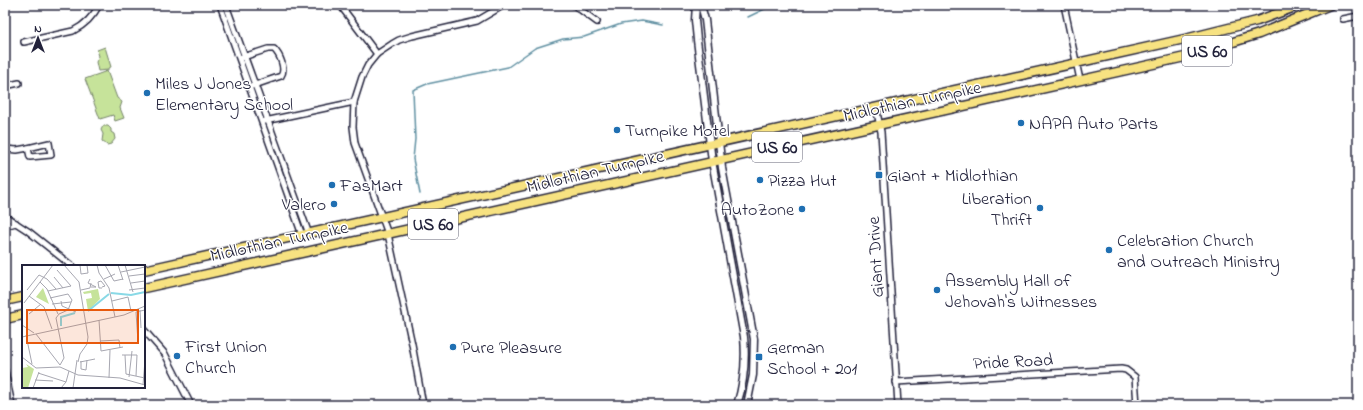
<svg xmlns="http://www.w3.org/2000/svg" width="1363" height="410" font-family="'Indie Flower',sans-serif">
<rect width="100%" height="100%" fill="#fff"/>
<filter id="ink" filterUnits="userSpaceOnUse"><feTurbulence type="fractalNoise" baseFrequency=".025" numOctaves="2"/><feDisplacementMap in="SourceGraphic" scale="8" xChannelSelector="R" yChannelSelector="G"/><feConvolveMatrix kernelMatrix="1 2 1 2 8 2 1 2 1" color-interpolation-filters="sRGB"/></filter>
<g filter="url(#ink)">
<g fill="#c6e39a" stroke="#74826a">
<polygon points="105,47 111,67 108,68 108,70 98,71 96,62 99,56 97,50"/>
<polygon points="107,71 117,98 122,102 120,108 124,118 115,121 113,115 100,119 85,79"/>
<polygon points="103,126 108,126 111,129 111,132 114,134 115,139 111,144 107,145 102,141 103,134 101,130"/>
</g>
<g fill="none" stroke-linecap="round" stroke-linejoin="round">
<g stroke="#6090a2" stroke-width="1.5">
<polyline points="748,17 773,5"/>
<polyline points="420,194 413,159 415,139 413,90 427,84 508,67 535,48 563,39 584,37 621,24 642,21 663,25"/>
</g>
<defs>
<g id="minor">
<polyline points="220,5 302,235"/>
<polyline points="226,5 309,234"/>
<polyline points="340,5 377,54"/>
<polyline points="574,5 597,22"/>
<polyline points="1064,5 1080,80"/>
<polyline points="1279,5 1280,12"/>
<polyline points="1343,19 1358,16"/>
<path d="M24,42L73,31C85,25 93,17 99,5"/>
<path d="M243,57L268,49H274C280,55 286,69 281,76L252,86"/>
<polyline points="5,86 19,83"/>
<polyline points="876,107 881,132 898,405"/>
<polyline points="265,121 354,102"/>
<polygon points="49,143 51,155 30,157 28,148"/>
<polyline points="5,149 17,150 28,148"/>
<polyline points="5,216 28,231 72,266"/>
<polyline points="5,226 16,223"/>
<polyline points="144,330 165,354 191,405"/>
<polyline points="5,371 12,405"/>
<polyline points="896,382 1121,369 1126,370 1135,377 1137,405"/>
<polyline points="423,405 412,344 388,234 355,143 353,127 354,102 362,77 368,65 377,54 392,44 399,40 412,36 477,21 504,5"/>
</g>
<g id="tertiary">
<path d="M696,5L695,20L697,40L712,161L744,337C746,360 744,383 737,405"/>
<polyline points="701,5 705,20 722,168 754,339 753,375 747,405"/>
</g>
<g id="primary">
<polyline points="144,270 1189,38 1257,21 1300,5"/>
<polyline points="144,288 1185,57 1259,34 1330,5"/>
<polyline points="5,301 23,297"/>
<polyline points="5,319 23,315"/>
</g>
</defs>
<use href="#minor" stroke="#22223b" stroke-width="8"/>
<use href="#tertiary" stroke="#22223b" stroke-width="9"/>
<use href="#primary" stroke="#22223b" stroke-width="11"/>
<use href="#minor" stroke="#fff" stroke-width="5"/>
<use href="#tertiary" stroke="#fff" stroke-width="6"/>
<use href="#primary" stroke="#f7e281" stroke-width="8"/>
</g>
</g>
<g fill="#1f6fb2" stroke="#fff" stroke-width="1.5">
<circle cx="147" cy="93" r="4"/>
<circle cx="1021" cy="123" r="4"/>
<circle cx="617" cy="130" r="4"/>
<rect x="875" y="171" width="8" height="8" rx="2"/>
<circle cx="760" cy="180" r="4"/>
<circle cx="332" cy="185" r="4"/>
<circle cx="334" cy="204" r="4"/>
<circle cx="1040" cy="208" r="4"/>
<circle cx="802" cy="209" r="4"/>
<circle cx="1109" cy="250" r="4"/>
<circle cx="937" cy="290" r="4"/>
<circle cx="453" cy="347" r="4"/>
<circle cx="177" cy="356" r="4"/>
<rect x="755" y="353" width="8" height="8" rx="2"/>
</g>
<g text-anchor="middle" stroke-width="3" stroke-linejoin="round" paint-order="stroke">
<g fill="#fff" stroke="#646476" stroke-width="1">
<rect x="1182" y="36" width="50" height="30" rx="3"/>
<rect x="752" y="132" width="50" height="30" rx="3"/>
<rect x="408" y="209" width="50" height="30" rx="3"/>
</g>
<g font-size="17" font-weight="bold" fill="#22223b">
<text x="1207" y="57">US 60</text>
<text x="777" y="153">US 60</text>
<text x="433" y="230">US 60</text>
</g>
<g font-size="18" fill="#22223b" stroke="#fff" text-anchor="start">
<text x="155" y="89">Miles J Jones<tspan x="155" dy="21">Elementary School</tspan></text>
<text x="1029" y="129">NAPA Auto Parts</text>
<text x="625" y="136">Turnpike Motel</text>
<text x="887" y="181">Giant + Midlothian</text>
<text x="768" y="186">Pizza Hut</text>
<text x="340" y="191">FasMart</text>
<text x="1032" y="204" text-anchor="end">Liberation<tspan x="1032" dy="21">Thrift</tspan></text>
<text x="326" y="210" text-anchor="end">Valero</text>
<text x="794" y="215" text-anchor="end">AutoZone</text>
<text x="1117" y="246">Celebration Church<tspan x="1117" dy="21">and Outreach Ministry</tspan></text>
<text x="945" y="286">Assembly Hall of<tspan x="945" dy="21">Jehovah's Witnesses</tspan></text>
<text x="185" y="352">First Union<tspan x="185" dy="21">Church</tspan></text>
<text x="461" y="353">Pure Pleasure</text>
<text x="767" y="353">German<tspan x="767" dy="21">School + 201</tspan></text>
</g>
<g font-size="18" fill="#22223b" stroke="#fff">
<text transform="translate(912 101) rotate(-12)" y="6">Midlothian Turnpike</text>
<text transform="translate(595 171) rotate(-13)" y="6">Midlothian Turnpike</text>
<text transform="translate(279 241) rotate(-12)" y="6">Midlothian Turnpike</text>
<text transform="translate(875 257) rotate(-93)" y="6">Giant Drive</text>
<text transform="translate(1013 361) rotate(-3)" y="6">Pride Road</text>
</g>
</g>
<g transform="translate(22 265)">
<rect width="123" height="123" fill="#fff"/>
<path d="M21,23L27,39L14,32ZM76,24L78,34L66,46L64,34L70,33L69,28L62,29L61,27ZM4,99L12,104L6,123H0V103L6,102Z" fill="#c6e39a"/>
<path fill="none" stroke="#89d9e6" stroke-width="2" d="M89,28L109,30L123,27M66,46L87,29M39,61V52L53,48"/>
<path fill="none" stroke="#a7a7b1" stroke-width="1" d="M42,0L57,17L66,72L65,79L58,89L56,97M58,0L59,9L66,8L65,0M75,0L77,8L87,23L93,52M83,0L92,16L101,14M96,0L101,15M103,0L111,27M99,7L123,2M107,11L123,9M32,12L41,23M68,14L66,18L74,22H69M82,14L93,9M18,17L25,24L36,49M109,18L123,16M80,22L83,21L79,16L76,17L77,23H80M5,25L17,10L25,14L34,24M59,25L68,23L69,18M107,25L123,23M26,26L49,21L35,5M7,31L22,42L30,64M28,33L46,29L50,35L46,45L37,49L34,53L42,93L38,100M39,36L40,41L54,47M90,36L106,32L109,46M2,38L31,0M30,39L49,37M118,45L119,63M7,49L19,39M77,55L79,86L101,82M0,60L12,68M14,69L38,100M4,70L10,99M0,72L102,50L123,41M78,76L97,75L98,83M116,77L114,47L123,45M100,90H115M103,90L104,109L123,113M0,92L14,103L38,102L56,110L98,113L123,120M59,96V104L64,105L65,95M58,97L73,94M16,108L44,117M114,111L115,90M107,112L110,86M87,113L88,85M13,115L31,116M121,120L123,95M11,123L17,107M39,123L44,117L47,106M51,123L55,95"/>
<path fill="#e8590c" fill-opacity="0.15" stroke="#e8590c" stroke-width="2" d="M5,45H116V78H5Z"/>
<rect width="123" height="123" fill="none" stroke="#22223b" stroke-width="2"/>
</g>
<rect width="1363" height="410" fill="none" stroke="#fff" stroke-width="20"/>
<rect x="10" y="10" width="1343" height="390" fill="none" stroke="#22223b" stroke-width="1.5" filter="url(#ink)"/>
<g transform="translate(38 38)" stroke="#ffffff" stroke-width="3" paint-order="stroke">
<path d="M0-3L7 15L0 10L-7 15Z" fill="#22223b"/>
<text y="-6" font-size="11" font-weight="bold" text-anchor="middle" fill="#22223b">N</text>
</g>
</svg>
